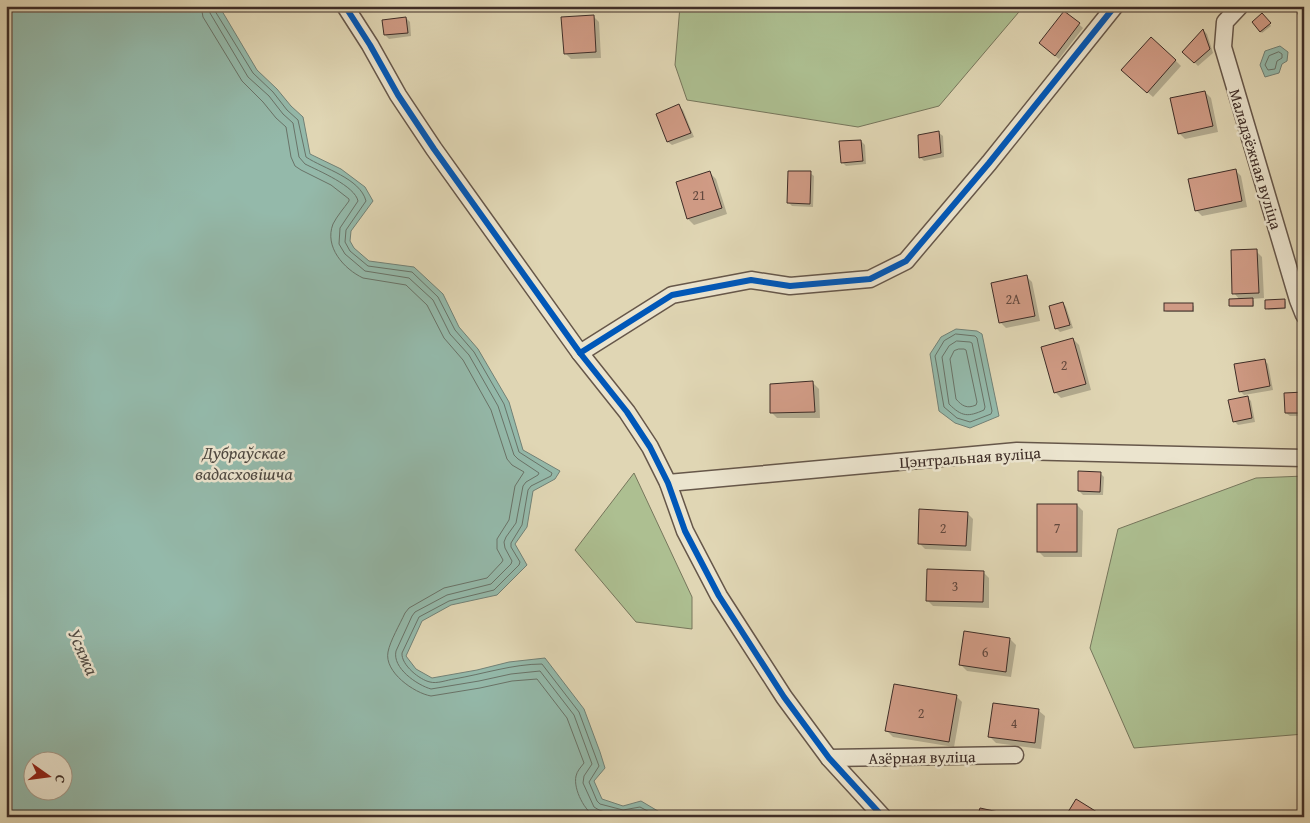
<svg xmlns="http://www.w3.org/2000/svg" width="1310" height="823" font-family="'Gentium Book Plus',serif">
<rect width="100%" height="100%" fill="#e0d6b4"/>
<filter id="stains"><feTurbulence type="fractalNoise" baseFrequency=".004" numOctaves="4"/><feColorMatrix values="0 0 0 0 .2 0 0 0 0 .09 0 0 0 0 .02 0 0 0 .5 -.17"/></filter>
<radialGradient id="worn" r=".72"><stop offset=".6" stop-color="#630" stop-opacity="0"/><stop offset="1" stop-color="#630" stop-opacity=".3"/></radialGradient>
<g fill="#adbf91" stroke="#76765c">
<polygon points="680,6 1024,6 939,106 858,127 687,100 675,65"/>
<polygon points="634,473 692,597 692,629 636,622 575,550"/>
<polygon points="1304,476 1304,734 1134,748 1090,648 1118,529 1256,478"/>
</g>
<g fill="#94b9aa" stroke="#728176" fill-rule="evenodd">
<path d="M6,6H219L257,70L277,89L291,106L303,117L310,154L341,169L365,187L373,201L351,231L350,241L354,248L369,261L414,267L443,294L459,327L478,349L509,402L523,450L560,471L555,479L533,491L527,527L515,544L527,565L497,595L451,605L422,621L406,656L416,669L432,678L477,670L509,662L545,658L584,709L600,752L605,768L594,781L602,799L623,806L641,801L668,817H6ZM32,760H62V790H32Z"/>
<polygon points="1280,46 1288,52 1287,61 1282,64 1279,73 1265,77 1260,65 1265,51"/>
<polygon points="956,329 977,331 982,334 999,416 970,428 955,423 939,411 930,354 941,337"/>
</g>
<g fill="#0003">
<polygon points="462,6 489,6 464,8"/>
<polygon points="1065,12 1083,28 1059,59 1044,47"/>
<polygon points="1262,15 1271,26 1262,33 1253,23"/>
<polygon points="593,16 599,22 601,58 571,59 565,53"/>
<polygon points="406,18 410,22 411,36 389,39 385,35"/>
<polygon points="1204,31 1207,34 1213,53 1198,66 1184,52"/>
<polygon points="1175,60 1181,66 1153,97 1129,76"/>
<polygon points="1205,92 1211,98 1218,132 1185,139 1179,133"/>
<polygon points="679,106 683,110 694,137 672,145 668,142 658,114"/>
<polygon points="939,133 943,136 944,157 924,161 920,157"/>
<polygon points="861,141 865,145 866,164 846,166 842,162"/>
<polygon points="1235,170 1241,176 1247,207 1202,216 1196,210"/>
<polygon points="710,173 716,179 727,214 694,225 688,219 677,183"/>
<polygon points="810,173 814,176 813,207 792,206 789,203"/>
<polygon points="1256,251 1262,257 1264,298 1251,299 1254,301 1254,307 1232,307 1230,306 1240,300 1234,293"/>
<polygon points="1026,276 1032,282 1040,321 1006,328 1000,322"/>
<polygon points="1284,300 1286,302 1286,309 1268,310 1267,308"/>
<polygon points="1063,303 1066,307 1073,328 1060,332 1056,328"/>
<polygon points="1192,305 1194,306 1194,312 1167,312 1165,311"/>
<polygon points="1073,339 1079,345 1091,390 1061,398 1055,392"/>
<polygon points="1264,360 1268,364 1273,390 1244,395 1240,391"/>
<polygon points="813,383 819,389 820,418 777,418 771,412"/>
<polygon points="1304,393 1304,416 1290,416 1286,413"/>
<polygon points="1247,397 1251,401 1255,422 1238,425 1234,421"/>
<polygon points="1100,473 1104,477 1103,495 1083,495 1079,491"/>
<polygon points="1077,505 1083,511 1082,557 1044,557 1038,551"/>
<polygon points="967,513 973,519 971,551 925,549 919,543"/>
<polygon points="983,572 989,578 989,608 933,606 927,600"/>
<polygon points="1010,639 1016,645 1011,677 967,671 961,665"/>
<polygon points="956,696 962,702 954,747 893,737 887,731"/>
<polygon points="994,705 1039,711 1045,716 1041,749 996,743 990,737"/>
</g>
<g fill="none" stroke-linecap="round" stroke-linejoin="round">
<g stroke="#697368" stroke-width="1">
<path d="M201,6L203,17L242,81L263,102L276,118L286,127L291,157L295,166L301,170L331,185L349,199V201C344,208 337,216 333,224C324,247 344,269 363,278L406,285L427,305L444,338L463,360L491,410L507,459L512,465L524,472L515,486L509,520L497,539V549L503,560L502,562L487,578L444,588L409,608L405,613C400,624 390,641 388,652C384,672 414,693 431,696L480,688L512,681L537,679L567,718L584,763C581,767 577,771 576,776C573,789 585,812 596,817"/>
<path d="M209,6L210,13L248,77L269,96L283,114L293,123L299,157L305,164C319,171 355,186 358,201L340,228L339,244L345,254L365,271L409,278L433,300L450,334L469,355L498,406L514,455L518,459L539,473L538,475L526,482L523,486L516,523L506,537L504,542L505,548L512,561L511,564L491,584L447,595L415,612L412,616L396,651C392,668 417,685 431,689L479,681L511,674L540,671L574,715L592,764L584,776L583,783L594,807L599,810L621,817L639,813L646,817"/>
<path d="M215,6V11L253,73L273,92L287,110L298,120L306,157C324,169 360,178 366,201L346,230L345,242L350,251L368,266L412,272L438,297L455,330L474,352L504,404L519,452L552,473L551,476L531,486L528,490L522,525L511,543V547L520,562L519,565L494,590L449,601L419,617L402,653C401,665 420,680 430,682C437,684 447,680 454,679C483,674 513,664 542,664L579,712L599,766L589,782L597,801L600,804L623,810L640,807L659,817"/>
<polygon points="1279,52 1282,54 1282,58 1277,61 1275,69 1268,70 1265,65 1269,56"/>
<polygon points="956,334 975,336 977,338 992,411 991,414 970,422 957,418 944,407 935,356 944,341"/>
<path d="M957,341L970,342L972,343L985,407L984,410C968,417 962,417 949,404L942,357L949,346Z"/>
<path d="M959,349H964L966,350L977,402L976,405C967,409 962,406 956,399L950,359L954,351Z"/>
</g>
</g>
<g fill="#d09b85" stroke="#3e2d27">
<polygon points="1295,6 1304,6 1304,17 1300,19"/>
<polygon points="1064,11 1080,23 1055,56 1039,43"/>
<polygon points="1262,13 1271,23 1260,32 1252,22"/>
<polygon points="594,15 596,52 564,54 561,17"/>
<polygon points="406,17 408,33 384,35 382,20"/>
<polygon points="1203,29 1210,49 1194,63 1182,52"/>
<polygon points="1151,37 1176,60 1147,93 1121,70"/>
<polygon points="1205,91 1213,126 1178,134 1170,98"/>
<polygon points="679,104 691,133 667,142 656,114"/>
<polygon points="939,131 941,153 919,158 918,135"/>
<polygon points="861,140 863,161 841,163 839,141"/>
<polygon points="1236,169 1242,201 1195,211 1188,179"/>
<polygon points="710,171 722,208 687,219 676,182"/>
<polygon points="788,171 811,171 810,204 787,203"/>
<polygon points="1257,249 1259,293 1232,294 1231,250"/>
<polygon points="1027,275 1035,316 999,323 991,283"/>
<polygon points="1253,298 1253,306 1229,306 1229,299"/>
<polygon points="1285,299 1285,308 1265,309 1265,300"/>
<polygon points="1063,302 1070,325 1055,329 1049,306"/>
<rect x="1164" y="303" width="29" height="8"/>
<polygon points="1073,338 1086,384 1054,393 1041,347"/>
<polygon points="1265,359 1270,386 1239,392 1234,364"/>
<polygon points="813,381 815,412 770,413 770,384"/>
<polygon points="1304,392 1304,413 1285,413 1284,393"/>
<polygon points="1248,396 1252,418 1233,422 1228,400"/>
<polygon points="1078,471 1101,472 1100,492 1078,491"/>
<rect x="1037" y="504" width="40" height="48"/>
<polygon points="919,509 968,512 966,546 918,544"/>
<polygon points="927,569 984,571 983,602 926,601"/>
<polygon points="964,631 1010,638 1006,672 959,665"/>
<polygon points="894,684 957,695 949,742 885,731"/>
<polygon points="993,703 1039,709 1035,743 988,737"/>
<polygon points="1076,799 1105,817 1065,817"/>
<polygon points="980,808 1017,816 1017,817 977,817"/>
</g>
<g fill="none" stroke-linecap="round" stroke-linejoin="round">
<defs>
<g id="minor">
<polyline points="345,6 370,45 398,95 434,149 580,353 627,412 650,447 668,483 685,531 719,596 784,697 829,758 883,817"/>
<polyline points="1240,6 1225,22 1223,47 1298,300 1304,315"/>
<polyline points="580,353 672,295 751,280 790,286 870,279 906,261 989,163 1115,6"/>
<polyline points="668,483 1017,451 1304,458"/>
<polyline points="829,758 1015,755"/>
</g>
</defs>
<use href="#minor" stroke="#66574a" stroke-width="19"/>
<use href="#minor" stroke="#ebe4ce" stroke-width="16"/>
<defs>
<g id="cycleway">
<polyline points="345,6 370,45 398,95 434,149 580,353 627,412 650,447 668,483 685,531 719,596 784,697 829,758 883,817"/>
<polyline points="580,353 672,295 751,280 790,286 870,279 906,261 989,163 1115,6"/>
</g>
</defs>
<use href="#cycleway" stroke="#ebe4ce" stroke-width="9"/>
<use href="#cycleway" stroke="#0057b8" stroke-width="6"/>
</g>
<g text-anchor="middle" stroke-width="5" stroke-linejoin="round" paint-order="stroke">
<g font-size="14" fill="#62483e">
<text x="699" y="200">21</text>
<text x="1013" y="304">2А</text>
<text x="1064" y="370">2</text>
<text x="943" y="533">2</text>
<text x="1057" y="533">7</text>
<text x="955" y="591">3</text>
<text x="985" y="657">6</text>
<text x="921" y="718">2</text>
<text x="1014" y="728">4</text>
</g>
<g font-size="16" fill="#3e2d27" stroke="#ebe4ce">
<text transform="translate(1256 159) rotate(73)" y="6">Маладзёжная вуліца</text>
<text transform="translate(970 457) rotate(-4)" y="6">Цэнтральная вуліца</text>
<text transform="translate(922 757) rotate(-1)" y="6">Азёрная вуліца</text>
</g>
<g font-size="18" font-style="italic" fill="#4f4941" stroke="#ebe4ce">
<text x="244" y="459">Дубраўскае<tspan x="244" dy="21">вадасховішча</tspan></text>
<text transform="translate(83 652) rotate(66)" y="6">Усяжа</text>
</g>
</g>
<rect width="1310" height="823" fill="none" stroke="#e0d6b4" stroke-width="25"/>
<rect x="8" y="8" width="1295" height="808" fill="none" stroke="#3e2d27" stroke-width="2.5"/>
<rect x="12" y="12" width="1285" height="798" fill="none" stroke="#3e2d27"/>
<g transform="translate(48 776) rotate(104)"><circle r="24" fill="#ebe4ce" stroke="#a69b8b"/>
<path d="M0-4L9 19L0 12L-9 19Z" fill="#8f2418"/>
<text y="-8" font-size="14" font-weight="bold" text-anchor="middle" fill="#3e2d27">С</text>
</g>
<rect width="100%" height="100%" filter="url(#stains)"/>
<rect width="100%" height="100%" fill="url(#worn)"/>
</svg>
